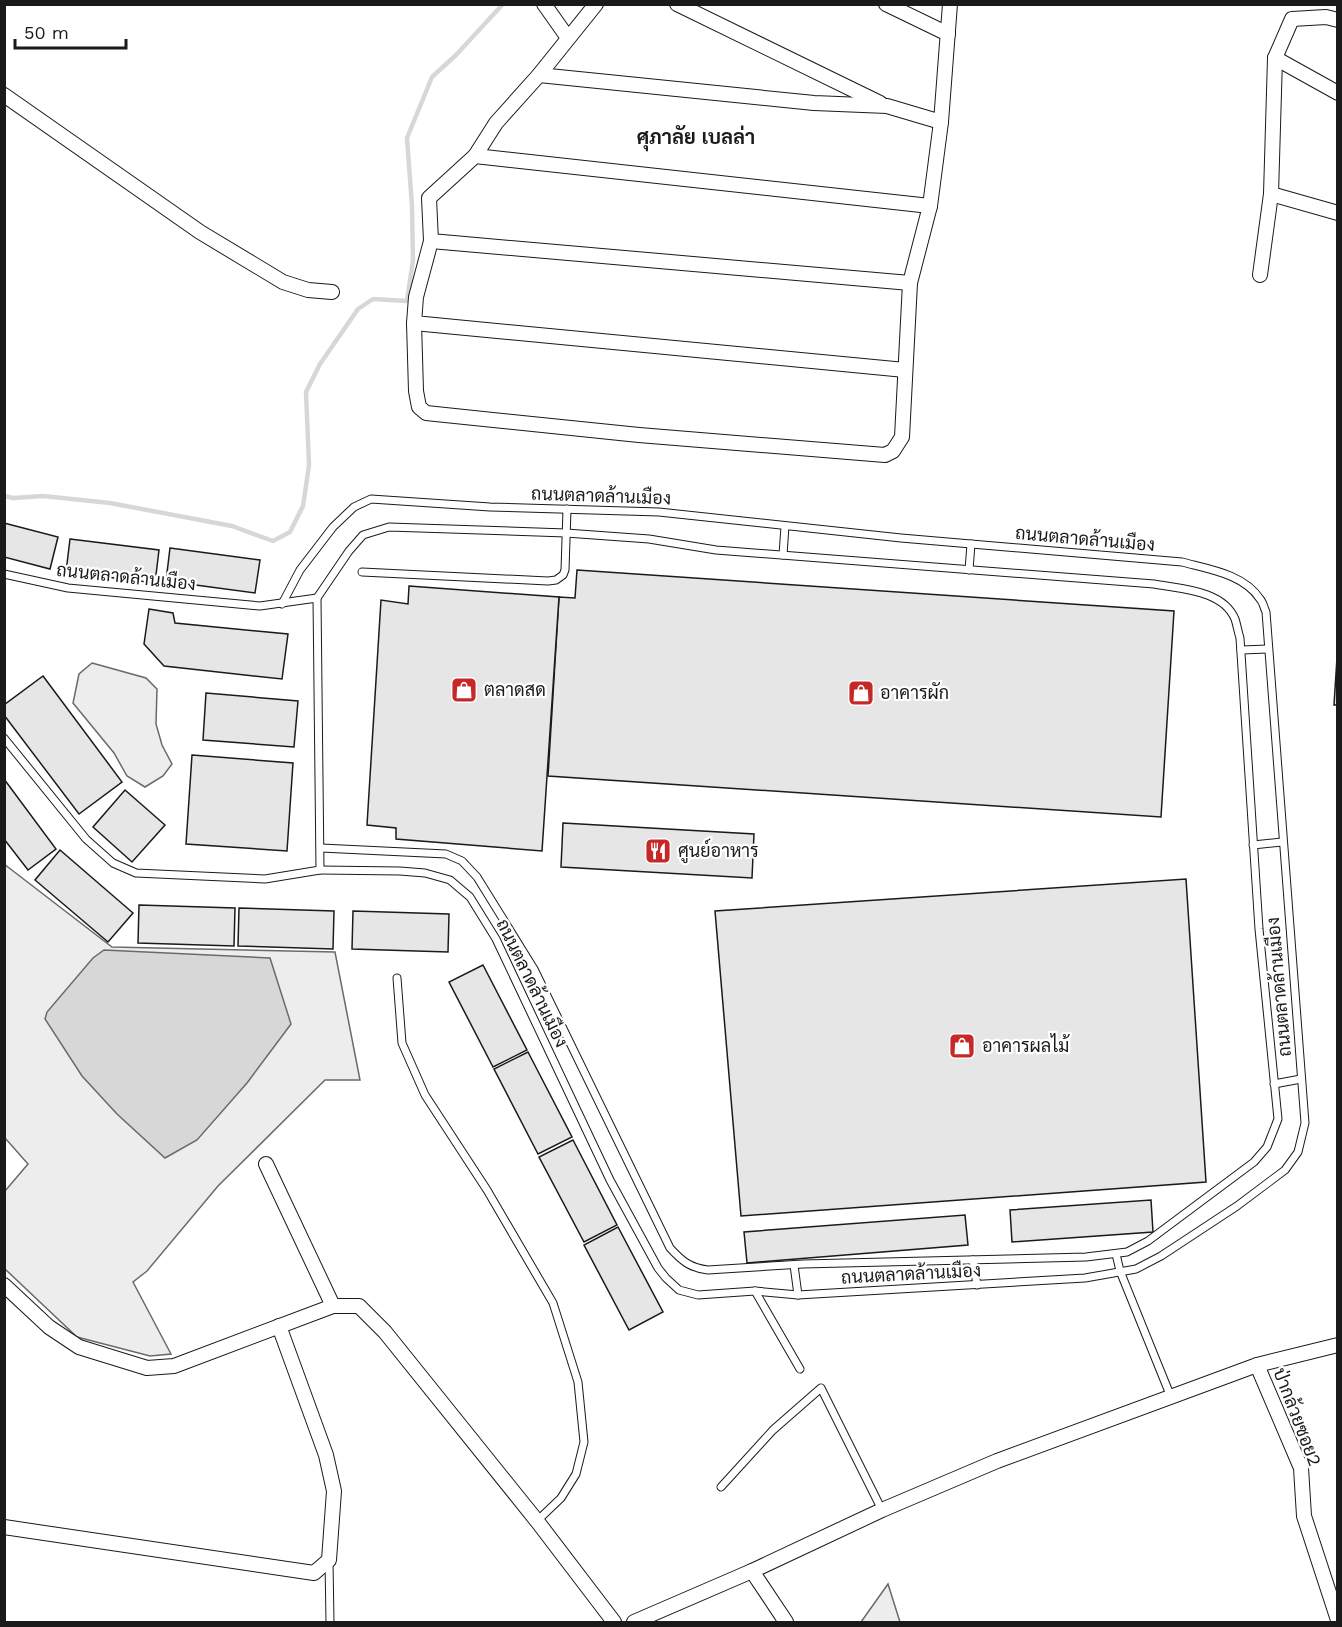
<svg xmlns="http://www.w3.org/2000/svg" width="1342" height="1627" font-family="'Work Sans',Sarabun,sans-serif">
<rect width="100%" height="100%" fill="#fff"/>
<g fill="#ededed" stroke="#6a6a6a" stroke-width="1.5">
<polygon points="92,663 146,678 157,689 156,724 162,745 172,764 163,776 145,787 127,776 114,753 73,703 79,674"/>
<polygon points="4,864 112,947 335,952 360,1080 325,1080 218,1186 147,1271 133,1282 171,1354 150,1356 77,1337 5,1269 5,1191 28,1164 5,1138"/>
<polygon points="888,1584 900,1622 861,1622"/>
</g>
<polygon fill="#d7d7d7" stroke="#6a6a6a" stroke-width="1.5" points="104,950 270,958 291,1024 247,1083 197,1140 165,1158 117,1114 82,1076 45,1019 47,1012 93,958"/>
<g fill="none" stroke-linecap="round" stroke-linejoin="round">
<polyline stroke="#d7d7d7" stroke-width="4.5" points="4,496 13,498 43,496 110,503 232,526 273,541 290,532 303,506 309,465 306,392 320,364 358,309 373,299 407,301 413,260 412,206 407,138 432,77 456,55 503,4"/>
</g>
<g fill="#e6e6e6" stroke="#1a1a1a" stroke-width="1.5">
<polygon points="4,523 58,537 50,569 4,557"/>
<polygon points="70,539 159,550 155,583 66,572"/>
<polygon points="170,548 260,560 255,593 166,581"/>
<polygon points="577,570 1174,611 1161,817 548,776 559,597 575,598"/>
<polygon points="409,586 559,597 542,851 396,839 396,828 367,825 381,600 408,604"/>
<polygon points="149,609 173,613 175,623 288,634 282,679 164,666 144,644"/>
<polygon points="1338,642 1338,705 1334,705"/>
<polygon points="43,676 122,782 79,814 4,715 4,705"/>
<polygon points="206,693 298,701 294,747 203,740"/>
<polygon points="192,755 293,763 287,851 186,844"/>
<polygon points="4,779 56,849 28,870 4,839"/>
<polygon points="125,790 165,825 132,862 93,827"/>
<polygon points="563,823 754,834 752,878 561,867"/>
<polygon points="60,850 133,913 108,942 35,880"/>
<polygon points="1186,879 1206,1182 741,1216 715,911"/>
<polygon points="139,905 235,908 234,946 138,943"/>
<polygon points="239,908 334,911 333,949 238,946"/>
<polygon points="353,911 449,914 448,952 352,949"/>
<polygon points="483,965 527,1050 493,1067 449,982"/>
<polygon points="528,1052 572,1137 538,1154 494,1069"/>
<polygon points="573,1140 617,1225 584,1242 539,1157"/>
<polygon points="1151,1200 1153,1232 1012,1242 1010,1210"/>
<polygon points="965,1215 968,1245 747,1263 744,1232"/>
<polygon points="618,1227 663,1312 629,1330 584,1245"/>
</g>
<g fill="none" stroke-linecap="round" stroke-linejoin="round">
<defs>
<g id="lane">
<polyline points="783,555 785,526"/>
<polyline points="969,570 971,544"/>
<polyline points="362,572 548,581 556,580 563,575 565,570 567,509"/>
<polyline points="4,574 68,588 260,606 317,598 320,870 265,879 136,873 113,863 86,839 4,738"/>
<path d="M317,598L349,551L363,535L389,527L566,533L649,539L716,550L1154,584C1181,589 1223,590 1235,619C1237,625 1238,632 1240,638L1259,929L1278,1119L1267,1147L1254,1162L1148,1241L1127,1252L1086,1257L803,1264L708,1270C690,1268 682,1261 670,1248L534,969L477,877L462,861L446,854L321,848"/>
<path d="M282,604L300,570L333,527L354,507L371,499L490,507L659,512L901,538L1182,562C1208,569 1244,574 1260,599C1263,602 1264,608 1266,612L1305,1123L1298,1152L1285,1170L1237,1206L1161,1256L1136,1269L1085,1278L798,1295L755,1291L698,1295L679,1290L666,1278L658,1268L610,1180L496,939L470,897L450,880L425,873L400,871L320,870"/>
<polyline points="1241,650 1268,649"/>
<polyline points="1253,845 1282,842"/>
<polyline points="397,978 402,1043 425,1095 487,1190 553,1303 578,1382 584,1442 576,1474 561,1498 537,1521"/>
<polyline points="1274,1084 1301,1079"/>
<polyline points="1116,1254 1120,1271 1171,1397"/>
<polyline points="973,1260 977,1285"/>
<polyline points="794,1265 798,1295"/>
<polyline points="755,1291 800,1369"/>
<polyline points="721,1487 773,1430 821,1388 882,1510"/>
<polyline points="329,1562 330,1622"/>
</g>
<g id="street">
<polyline points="544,4 568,38"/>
<polyline points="596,4 539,75 496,123 475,156 930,206"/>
<polyline points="677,4 880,103"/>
<polyline points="886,4 948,34"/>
<polyline points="1275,58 1338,93"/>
<polyline points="539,75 814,103 887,106 941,122"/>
<polyline points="4,95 200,232 283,282 308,290 332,292"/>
<polyline points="475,156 429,198 431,241 910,283"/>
<polyline points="1271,194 1338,213"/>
<polyline points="431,241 416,297 414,323 905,370"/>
<polyline points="1260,275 1271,194 1275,58 1292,19 1326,17 1338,20"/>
<polyline points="414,323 416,391 419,407 426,413 639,435 885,455 893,451 902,437 910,283 930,206 941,122 950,4"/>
<polyline points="266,1164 333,1306"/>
<polyline points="4,1285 49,1327 79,1347 147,1368 174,1366 333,1306 359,1306 385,1332 537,1521 614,1622"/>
<polyline points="1257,1365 1301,1468 1304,1516 1338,1620"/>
<polyline points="4,1527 314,1573 329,1560 334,1491 326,1455 279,1326"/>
<polyline points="752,1571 786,1622"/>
<polyline points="634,1622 752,1571 882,1510 997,1461 1257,1365 1338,1345"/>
</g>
</defs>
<use href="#lane" stroke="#1a1a1a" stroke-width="9"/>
<use href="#street" stroke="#1a1a1a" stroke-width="16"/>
<use href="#lane" stroke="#fff" stroke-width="7"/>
<use href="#street" stroke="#fff" stroke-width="14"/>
</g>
<defs>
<symbol id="shop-square" viewBox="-11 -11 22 22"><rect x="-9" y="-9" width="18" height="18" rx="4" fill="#c62828" stroke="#fff"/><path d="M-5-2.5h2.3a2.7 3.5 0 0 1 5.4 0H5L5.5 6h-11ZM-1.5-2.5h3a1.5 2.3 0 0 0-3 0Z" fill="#fff"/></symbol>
<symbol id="restaurant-square" viewBox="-11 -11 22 22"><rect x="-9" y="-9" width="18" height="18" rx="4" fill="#c62828" stroke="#fff"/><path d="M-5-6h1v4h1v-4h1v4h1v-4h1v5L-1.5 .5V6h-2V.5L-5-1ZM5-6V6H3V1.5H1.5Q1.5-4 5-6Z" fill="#fff"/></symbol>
</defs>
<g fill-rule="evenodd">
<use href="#shop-square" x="449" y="675" width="30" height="30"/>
<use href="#shop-square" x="846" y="678" width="30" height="30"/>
<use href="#restaurant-square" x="643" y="836" width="30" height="30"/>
<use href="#shop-square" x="947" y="1031" width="30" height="30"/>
</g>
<g text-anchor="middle" stroke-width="4.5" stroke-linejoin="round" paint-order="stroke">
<g font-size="18" fill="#1a1a1a" stroke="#fff">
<text transform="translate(601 496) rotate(2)" y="6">ถนนตลาดล้านเมือง</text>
<text transform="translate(1085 539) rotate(5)" y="6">ถนนตลาดล้านเมือง</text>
<text transform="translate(126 577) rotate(6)" y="6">ถนนตลาดล้านเมือง</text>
<text transform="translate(532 983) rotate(64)" y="6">ถนนตลาดล้านเมือง</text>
<text transform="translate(1279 987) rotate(-95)" y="6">ถนนตลาดล้านเมือง</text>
<text transform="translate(911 1274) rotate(-3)" y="6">ถนนตลาดล้านเมือง</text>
<text transform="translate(1297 1417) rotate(69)" y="6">ป่ากล้วยซอย2</text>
</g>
<g font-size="18" fill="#1a1a1a" stroke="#fff" text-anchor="start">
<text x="484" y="696">ตลาดสด</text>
<text x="880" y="699">อาคารผัก</text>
<text x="678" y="857">ศูนย์อาหาร</text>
<text x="982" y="1052">อาคารผลไม้</text>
</g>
<g font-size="20" font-weight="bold" fill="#1a1a1a" stroke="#fff">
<text x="696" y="144">ศุภาลัย เบลล่า</text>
</g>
</g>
<rect width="1342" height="1627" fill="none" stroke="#1a1a1a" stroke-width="12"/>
<path d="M15 39v9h111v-9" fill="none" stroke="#1a1a1a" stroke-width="3"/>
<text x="24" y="39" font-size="18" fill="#1a1a1a" stroke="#ffffff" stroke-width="4.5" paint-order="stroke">50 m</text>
</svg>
